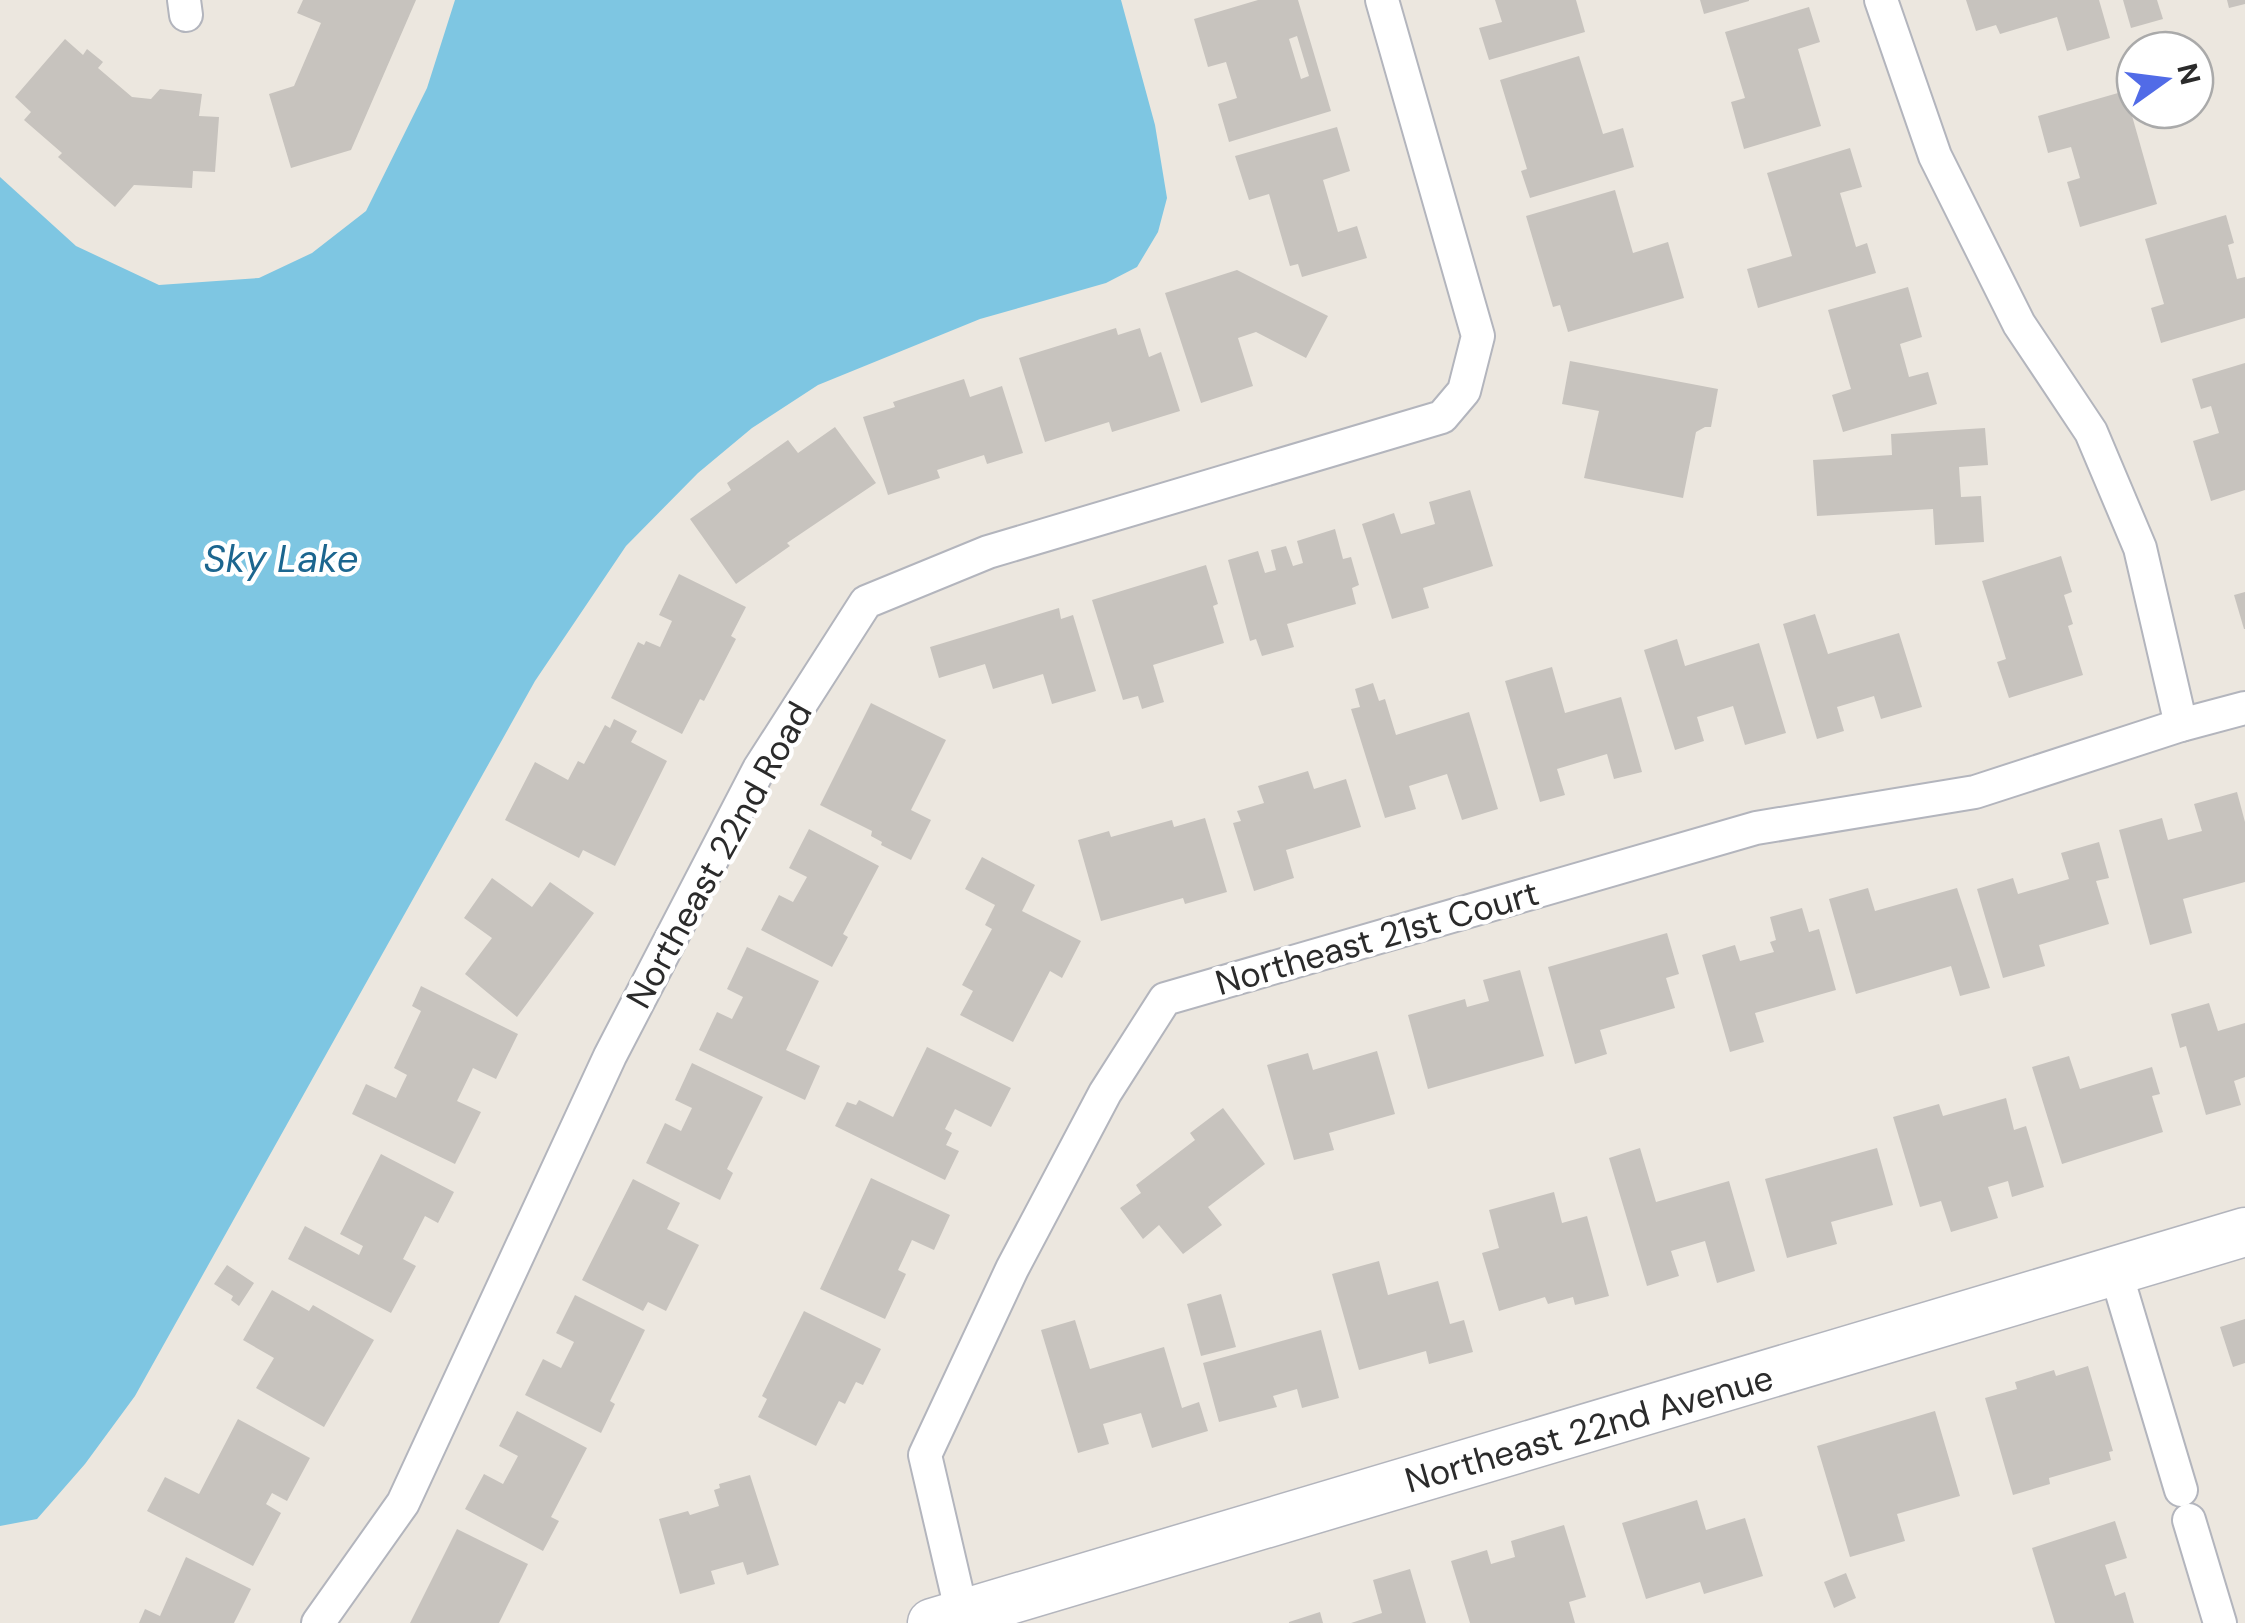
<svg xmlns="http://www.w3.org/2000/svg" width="2245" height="1623" font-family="'DM Sans',sans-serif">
<rect width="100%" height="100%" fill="#ece7df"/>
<polygon fill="#7ec6e2" points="455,0 1121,0 1155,125 1167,198 1158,232 1137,267 1106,283 980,319 818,385 752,428 698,473 626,546 535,681 135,1396 85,1464 37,1519 0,1526 0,177 76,246 159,285 259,278 312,253 366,211 427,88"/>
<g fill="#c7c3be" fill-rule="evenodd">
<polygon points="303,0 416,0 351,150 291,168 269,94 294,86 321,23 297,13"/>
<path d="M1258,0H1298L1331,111L1229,142L1218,104L1237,98L1226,62L1208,67L1194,19ZM1297,36L1309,76L1301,79L1289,39Z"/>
<polygon points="1495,0 1576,0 1585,32 1489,60 1479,28 1502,22"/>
<polygon points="1700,0 1749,0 1749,1 1704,14"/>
<polygon points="1966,0 2099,0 2110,38 2067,51 2057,17 2000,34 1996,25 1976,31"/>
<polygon points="2123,0 2157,0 2163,19 2131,28"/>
<polygon points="2227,0 2245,0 2245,4 2229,8"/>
<polygon points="1809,7 1820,42 1798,49 1821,126 1744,149 1731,102 1745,98 1725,32"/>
<polygon points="65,39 83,55 87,49 103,62 98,68 132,97 151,99 160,89 202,94 199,116 219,117 215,172 193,171 192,188 134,185 115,207 58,157 62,153 24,120 31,112 15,97"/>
<polygon points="1579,56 1603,134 1623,128 1634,167 1530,198 1521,171 1527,169 1500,80"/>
<polygon points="2125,91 2157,204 2080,227 2067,182 2080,178 2071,147 2048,153 2038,116"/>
<polygon points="1337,127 1350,171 1323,180 1338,232 1357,226 1367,258 1302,277 1298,264 1290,266 1269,194 1249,200 1235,156"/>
<polygon points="1850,148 1862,187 1840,193 1856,247 1867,243 1876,273 1758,308 1747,269 1792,256 1767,173"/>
<polygon points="1615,190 1633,253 1668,242 1684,298 1568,332 1560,305 1553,307 1526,216"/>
<polygon points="2226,215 2234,243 2228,245 2237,279 2245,277 2245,318 2161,343 2151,308 2164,304 2145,239"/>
<polygon points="1237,270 1328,316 1306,358 1256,332 1238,338 1253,386 1201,403 1165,293"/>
<polygon points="1908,287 1922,337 1900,344 1909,377 1928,372 1937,404 1843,432 1832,395 1851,389 1828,310"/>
<polygon points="1116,328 1118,335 1140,328 1149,357 1161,352 1180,411 1112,432 1109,422 1045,442 1019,358"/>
<polygon points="1570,361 1718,389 1711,427 1705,427 1696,432 1683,498 1584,478 1599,411 1562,404"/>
<polygon points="2245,363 2245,490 2211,501 2193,441 2219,433 2211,406 2201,409 2192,379"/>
<polygon points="964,379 970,397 1002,386 1023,453 987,464 984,455 937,470 940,478 888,495 863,417 895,407 893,402"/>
<polygon points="835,427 876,483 787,543 790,546 736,584 690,519 731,490 727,483 788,440 798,453"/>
<polygon points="1985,428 1988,465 1959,467 1961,497 1981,496 1984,542 1935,545 1933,509 1817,516 1813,460 1892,455 1891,434"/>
<polygon points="1470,490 1493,566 1423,588 1429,608 1392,619 1362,524 1394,513 1401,534 1435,524 1429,502"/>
<polygon points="1335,529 1343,559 1351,557 1359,585 1352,588 1356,604 1287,624 1294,647 1262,656 1256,639 1250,641 1228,560 1258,551 1265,573 1276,570 1271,550 1286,546 1293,566 1303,563 1297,541"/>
<polygon points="2061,556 2072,592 2064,595 2073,624 2068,626 2083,675 2009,698 1997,662 2006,659 1982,581"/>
<polygon points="1206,565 1218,604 1213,606 1224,643 1153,665 1164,702 1142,709 1138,696 1123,700 1092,600"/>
<polygon points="679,574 746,607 731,636 736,639 704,701 700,699 682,734 611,698 638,642 644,645 646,641 660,647 672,621 659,615"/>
<polygon points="2245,592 2245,629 2244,629 2234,595"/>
<polygon points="1059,608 1061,619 1073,615 1096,691 1052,704 1043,674 993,689 985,664 939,678 930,647"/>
<polygon points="1815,614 1828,654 1899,633 1922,707 1881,719 1874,696 1837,707 1844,731 1817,739 1783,624"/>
<polygon points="1677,639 1685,666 1759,643 1786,733 1745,745 1733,706 1697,717 1704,741 1675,750 1644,650"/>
<polygon points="1552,667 1565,713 1621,697 1642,772 1614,779 1607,754 1557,769 1565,795 1540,802 1505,681"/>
<polygon points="1373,683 1379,701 1385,699 1396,735 1469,712 1498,809 1462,820 1447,774 1409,786 1416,809 1385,818 1351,709 1360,707 1355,689"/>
<polygon points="871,703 946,740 911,810 931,820 911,860 881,845 882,842 871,836 872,831 820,805"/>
<polygon points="614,719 637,731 631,742 667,761 615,866 583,850 579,858 505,820 535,762 568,780 578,761 584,764 605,725 610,728"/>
<polygon points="1308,771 1314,789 1346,779 1361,827 1286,850 1294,878 1254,891 1233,823 1241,821 1237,811 1264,803 1258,786"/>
<polygon points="2237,792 2245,822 2245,882 2183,899 2192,933 2150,945 2119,830 2162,818 2168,840 2202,831 2194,804"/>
<polygon points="1205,818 1227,892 1185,904 1183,898 1101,921 1078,840 1109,831 1111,837 1172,820 1174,827"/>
<polygon points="809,829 879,866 843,934 848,937 832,967 761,930 779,895 793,902 807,877 789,868"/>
<polygon points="2099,842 2109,878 2096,881 2109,924 2039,945 2045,966 2003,978 1977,889 2013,878 2018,894 2069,879 2061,853"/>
<polygon points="982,857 1035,885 1022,911 1081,941 1062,978 1050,971 1013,1042 960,1015 973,991 962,985 992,929 985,925 995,905 965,889"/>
<polygon points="492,878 532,907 550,882 594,913 517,1017 465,974 492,938 464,918"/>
<polygon points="1868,888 1875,911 1957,888 1990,988 1960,996 1951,966 1856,994 1829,899"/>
<polygon points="1802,908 1809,932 1819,929 1836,990 1755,1013 1764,1042 1730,1052 1702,955 1735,945 1740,961 1774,952 1770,942 1776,940 1770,917"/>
<polygon points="1667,933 1679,974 1666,978 1675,1008 1600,1030 1607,1054 1575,1064 1548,967"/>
<polygon points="747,947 819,981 786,1050 820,1066 805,1100 699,1050 717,1012 732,1019 743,997 727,989"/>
<polygon points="1520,970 1544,1056 1428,1089 1408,1015 1465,999 1467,1007 1489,1001 1483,980"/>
<polygon points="421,986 518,1034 496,1079 473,1068 457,1101 481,1112 455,1164 352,1114 366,1084 396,1098 407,1075 394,1068 421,1011 412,1006"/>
<polygon points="2209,1003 2218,1031 2245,1023 2245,1077 2234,1081 2241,1105 2206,1115 2186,1046 2180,1048 2171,1014"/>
<polygon points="927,1047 1011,1088 991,1127 955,1109 945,1129 952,1133 946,1145 959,1151 945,1180 835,1126 847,1102 856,1105 859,1100 893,1117"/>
<polygon points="1377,1051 1395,1114 1329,1133 1334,1150 1294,1160 1267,1065 1308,1053 1313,1070"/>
<polygon points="2069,1056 2080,1089 2152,1067 2160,1094 2152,1096 2163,1132 2062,1164 2032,1067"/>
<polygon points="692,1063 763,1097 727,1169 733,1173 720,1200 646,1163 665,1123 681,1131 692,1108 675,1100"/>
<polygon points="2006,1098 2014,1130 2026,1126 2044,1187 2012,1197 2008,1181 1988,1187 1998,1218 1951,1232 1941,1201 1920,1207 1893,1117 1939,1104 1943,1116"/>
<polygon points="1223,1108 1265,1164 1208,1207 1222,1225 1183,1254 1159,1225 1143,1239 1120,1208 1141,1193 1136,1185 1195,1140 1190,1133"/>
<polygon points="1640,1148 1656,1202 1729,1181 1755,1271 1717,1283 1705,1241 1671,1251 1679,1276 1647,1286 1609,1158"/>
<polygon points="1877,1148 1893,1205 1831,1222 1837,1244 1787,1258 1765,1179"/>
<polygon points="381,1154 454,1192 438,1223 425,1216 403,1259 416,1266 391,1313 288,1259 305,1226 359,1255 363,1246 340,1234"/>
<polygon points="871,1178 950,1215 934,1250 912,1240 898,1270 906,1274 885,1319 820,1289"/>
<polygon points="633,1179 680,1203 667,1229 699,1245 666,1311 648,1302 643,1311 582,1280"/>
<polygon points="1554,1192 1562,1223 1587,1216 1609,1296 1575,1305 1573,1297 1548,1304 1545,1297 1499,1311 1482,1253 1499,1248 1489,1210"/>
<polygon points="1379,1261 1388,1295 1438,1281 1450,1324 1464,1320 1473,1352 1429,1364 1426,1351 1359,1370 1332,1274"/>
<polygon points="227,1265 254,1283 239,1306 231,1300 233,1296 214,1284"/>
<polygon points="272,1290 309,1311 313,1305 374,1340 324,1427 256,1388 274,1358 243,1340"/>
<polygon points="1221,1294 1236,1347 1201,1356 1187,1304"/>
<polygon points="575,1295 645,1330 610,1401 615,1404 601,1433 525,1395 543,1359 561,1368 574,1342 556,1333"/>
<polygon points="804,1311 881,1349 863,1385 856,1382 845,1404 839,1401 816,1446 758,1417 767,1399 762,1396"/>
<polygon points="2245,1319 2245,1363 2233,1367 2220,1327"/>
<polygon points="1075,1320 1090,1369 1164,1347 1182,1408 1199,1402 1208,1431 1152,1448 1141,1413 1103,1424 1109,1444 1078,1453 1041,1330"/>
<polygon points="1321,1330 1339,1398 1302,1408 1297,1389 1273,1396 1277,1407 1219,1422 1203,1363"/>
<polygon points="2088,1366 2113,1451 2109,1452 2111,1460 2049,1478 2050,1484 2013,1495 1985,1398 2017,1389 2015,1382 2054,1370 2056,1376"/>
<polygon points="517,1411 587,1448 551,1517 559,1521 543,1551 465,1509 484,1474 503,1484 518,1456 499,1446"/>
<polygon points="1935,1411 1960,1496 1897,1514 1905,1541 1850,1557 1817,1446"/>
<polygon points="238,1419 310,1458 287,1501 272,1493 266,1504 281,1513 253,1566 147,1511 165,1477 199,1494"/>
<polygon points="750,1475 779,1565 747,1575 743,1562 711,1571 715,1584 680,1594 659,1519 688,1511 690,1515 719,1506 714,1490 720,1488 719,1484"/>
<polygon points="1697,1500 1706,1530 1745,1518 1763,1576 1704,1594 1700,1582 1646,1599 1622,1523"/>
<polygon points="2115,1521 2127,1558 2105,1565 2115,1596 2125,1592 2134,1623 2055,1623 2032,1548"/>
<polygon points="1564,1525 1586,1597 1569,1602 1575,1623 1470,1623 1451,1561 1487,1550 1491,1564 1515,1557 1511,1541"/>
<polygon points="457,1529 528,1564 499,1623 410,1623"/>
<polygon points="186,1557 251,1589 234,1623 139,1623 145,1609 160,1616"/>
<polygon points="1410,1569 1426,1623 1351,1623 1382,1613 1373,1580"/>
<polygon points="1846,1573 1856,1598 1834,1608 1824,1582"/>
<polygon points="1320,1612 1323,1623 1289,1623 1289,1622"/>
</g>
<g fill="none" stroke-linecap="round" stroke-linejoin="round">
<defs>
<g id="street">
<polyline points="184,0 186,15"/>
<polyline points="1881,0 1935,156 2019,324 2091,432 2140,548 2181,725"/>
<polyline points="2116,1273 2181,1490"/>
<polyline points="2189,1520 2220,1623"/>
<polyline points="962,1614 925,1455 1012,1269 1105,1093 1165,999 1756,828 1975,792 2181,725 2245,708"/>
<polyline points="318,1623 403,1503 610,1056 759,769 866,602 988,552 1442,417 1464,391 1478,336 1382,0"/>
</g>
<polyline id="secondary" points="932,1623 2245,1232"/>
</defs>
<use href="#street" stroke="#b3b5bd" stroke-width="36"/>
<use href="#secondary" stroke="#b3b5bd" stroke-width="51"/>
<use href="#street" stroke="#fff" stroke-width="32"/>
<use href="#secondary" stroke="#fff" stroke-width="48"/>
</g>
<g text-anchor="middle" stroke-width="9" stroke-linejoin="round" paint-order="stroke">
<g font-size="35" fill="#2b2b2b" stroke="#fff">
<text transform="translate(719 855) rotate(-61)" y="12">Northeast 22nd Road</text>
<text transform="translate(1377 938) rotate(-16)" y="12">Northeast 21st Court</text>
<text transform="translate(1589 1429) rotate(-16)" y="12">Northeast 22nd Avenue</text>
</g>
<g font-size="38" font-style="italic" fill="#1c668f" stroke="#fff">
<text x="281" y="572">Sky Lake</text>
</g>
</g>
<g transform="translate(2165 80) rotate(76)"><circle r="48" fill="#ffffff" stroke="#aaaaaa" stroke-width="2.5"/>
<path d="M0-8L18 38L0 25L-18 38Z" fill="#516be7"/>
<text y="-15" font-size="28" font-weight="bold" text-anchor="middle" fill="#2b2b2b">N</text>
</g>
</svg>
